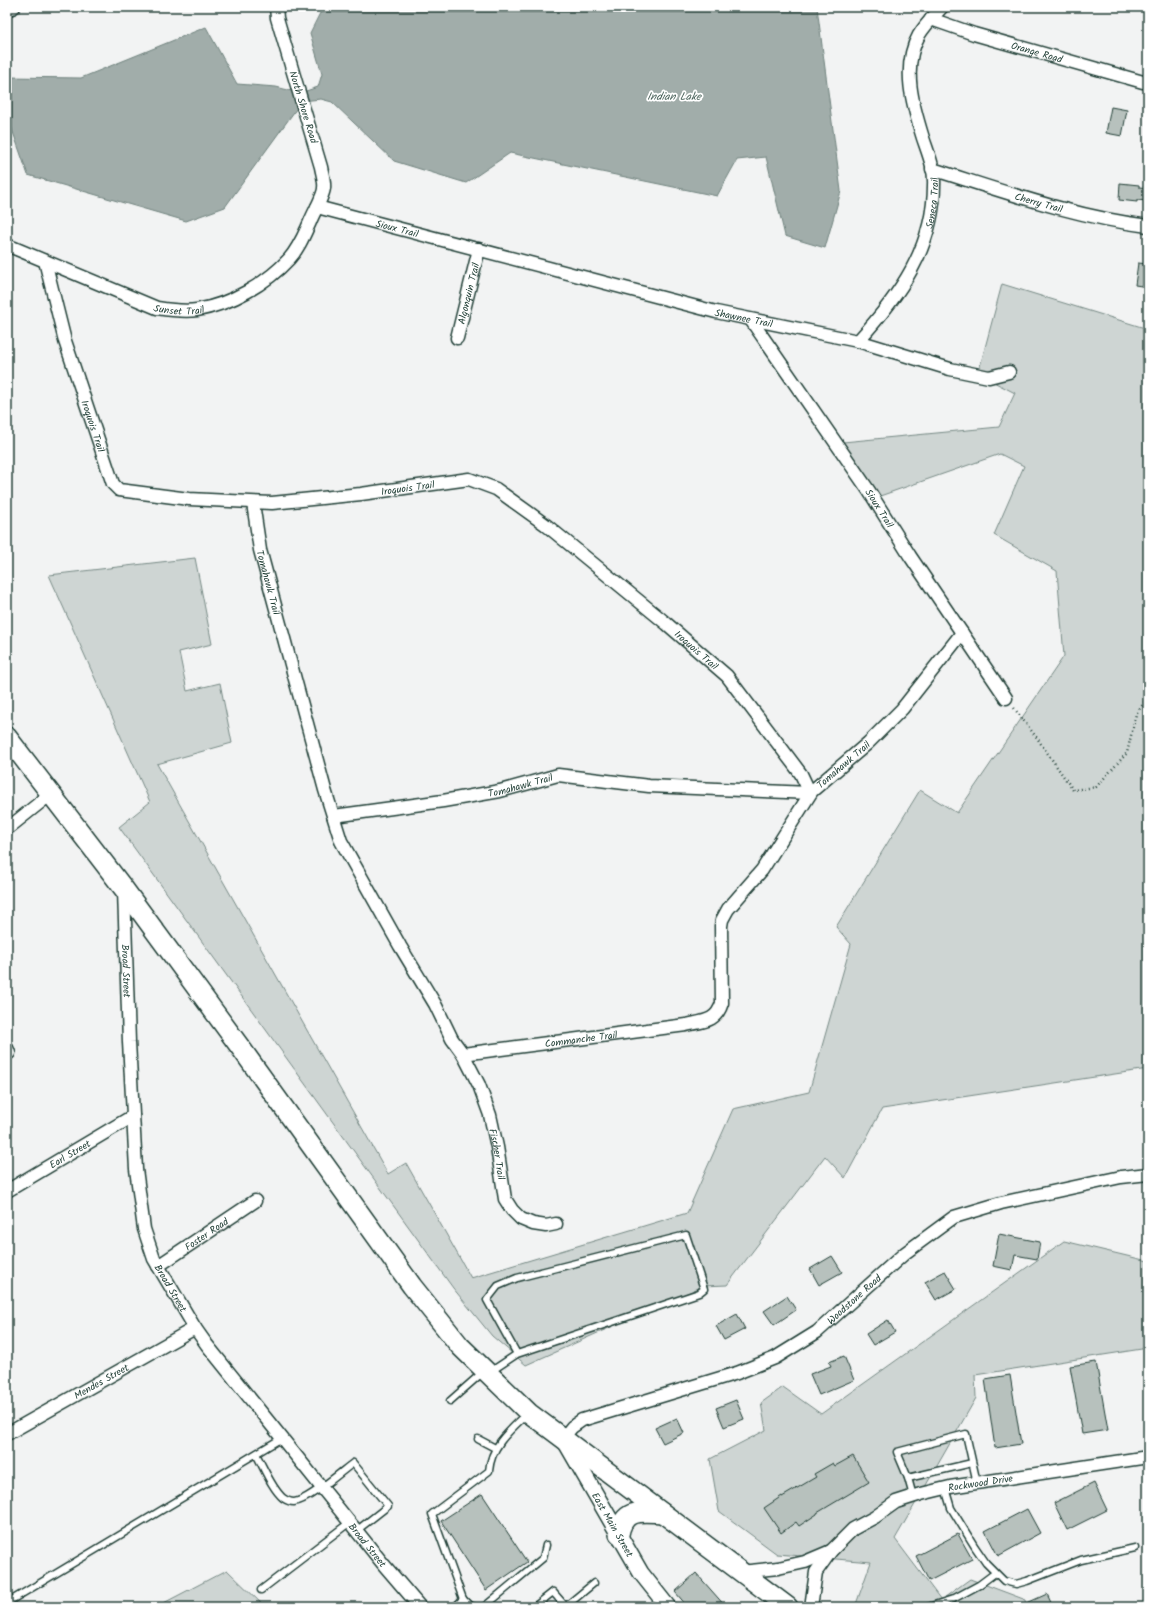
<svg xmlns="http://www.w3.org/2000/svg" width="1155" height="1614" font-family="Kalam,sans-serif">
<rect width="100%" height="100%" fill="#f2f3f3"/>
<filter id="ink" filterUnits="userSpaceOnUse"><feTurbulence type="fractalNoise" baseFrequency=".025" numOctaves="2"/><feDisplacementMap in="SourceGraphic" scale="8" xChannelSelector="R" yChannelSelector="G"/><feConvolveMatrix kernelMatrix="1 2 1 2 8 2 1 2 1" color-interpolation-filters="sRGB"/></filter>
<g filter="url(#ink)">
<g fill="#ced5d3" stroke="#768984">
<polygon points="1002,284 1148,329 1148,1069 882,1109 845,1178 825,1156 727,1285 703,1286 526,1365 492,1336 453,1288 119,827 150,802 49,575 195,558 212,644 179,652 187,691 220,683 232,743 157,764 388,1174 406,1163 471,1278 687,1213 733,1109 809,1092 851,944 836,927 920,790 957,813 1064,656 1057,571 994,535 1024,466 1000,454 880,496 843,442 999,427 1015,393 978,374"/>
<polygon points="1064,1241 1148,1261 1148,1348 975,1375 976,1398 895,1539 941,1600 970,1579 1026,1600 1027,1607 855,1607 871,1562 777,1554 719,1511 710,1459 766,1430 761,1403 783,1387 821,1414"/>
<polygon points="227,1570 265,1607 156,1607"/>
</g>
<polygon fill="#a1adaa" stroke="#6d807b" points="329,7 817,7 841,191 825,248 785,236 766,157 737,160 717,196 510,153 466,183 394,161 332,102 321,99 302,101 225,207 186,221 28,175 7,115 7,77 81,78 206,27 237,84 276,87 300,93 318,87 322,74 310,33 320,13"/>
<g fill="#b7c1bd" stroke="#1f3d34">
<polygon points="1111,107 1127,110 1122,136 1106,133"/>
<polygon points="1120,183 1139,185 1139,187 1148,188 1147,201 1137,200 1137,202 1119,200"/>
<polygon points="1138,263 1148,264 1148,287 1135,285"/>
<polygon points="999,1234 1040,1242 1037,1259 1015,1255 1012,1270 993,1266"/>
<polygon points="832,1256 842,1272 819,1285 810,1269"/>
<polygon points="945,1271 956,1289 936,1300 925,1282"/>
<polygon points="787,1296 796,1310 774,1325 764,1311"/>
<polygon points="737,1314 745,1329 724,1340 716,1326"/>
<polygon points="888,1320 895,1332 873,1345 866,1334"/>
<polygon points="844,1356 854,1380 819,1395 810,1374 831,1366 829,1362"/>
<polygon points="1096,1362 1108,1430 1082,1434 1070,1366"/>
<polygon points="1010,1375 1021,1444 995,1448 985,1379"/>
<polygon points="736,1400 744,1419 724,1427 716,1408"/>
<polygon points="677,1418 684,1433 663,1443 655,1428"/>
<polygon points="853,1456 869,1482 817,1513 817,1514 799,1526 796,1522 781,1533 764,1508 782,1496 782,1497 816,1477 814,1474 833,1463 835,1466"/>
<polygon points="1094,1483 1107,1510 1067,1530 1054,1503"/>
<polygon points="482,1494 527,1562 486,1590 441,1521"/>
<polygon points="1027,1509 1040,1533 998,1556 985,1531"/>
<polygon points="958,1534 972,1559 929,1581 916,1556"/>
<polygon points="696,1573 726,1607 688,1607 675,1592"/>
<polygon points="1047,1594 1053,1607 1018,1607"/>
</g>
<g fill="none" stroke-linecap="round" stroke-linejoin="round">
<defs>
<g id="service">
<polyline points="490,1372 517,1354 699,1293 704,1289 686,1235 517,1278 498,1286 487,1300 517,1354"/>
<polyline points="450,1401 483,1372"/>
<polyline points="478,1439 495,1448"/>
<path d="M256,1454C263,1466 272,1489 283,1498C286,1500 290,1502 294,1502C308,1501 341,1472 353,1463L388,1506L356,1531"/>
<polyline points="908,1478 972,1463"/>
<polyline points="945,1488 951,1508 975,1547 986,1563 1004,1581 1016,1584 1027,1581 1081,1560 1135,1548"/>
<polyline points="913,1496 908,1478 897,1452 966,1434 977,1483"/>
<polyline points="261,1590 350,1522"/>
<polyline points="463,1599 469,1605 474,1607"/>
<polyline points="10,1601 282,1438"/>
<path d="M455,1607L463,1599L432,1514L489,1471C491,1446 509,1431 527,1414"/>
<polyline points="484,1607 543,1558 546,1545"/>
<polyline points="534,1607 553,1592 566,1607"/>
<polyline points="565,1607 594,1583"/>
<polyline points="654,1607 664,1602"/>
<polyline points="928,1607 953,1599 979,1585 995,1573"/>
</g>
<g id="minor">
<polyline points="7,10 14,7"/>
<path id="s1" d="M931,19L974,34L1143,82"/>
<path id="s2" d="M932,169C1003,191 1074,217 1148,226"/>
<path id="s3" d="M317,207L716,312L858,341L950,369L989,377L1009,372"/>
<path id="s4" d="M7,245L157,308C170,310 184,312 197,310C231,304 266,284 289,259C299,248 304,235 310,222C313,214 324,195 324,188C325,182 322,173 321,167L277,18L276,7"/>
<path id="s5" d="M45,261L65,341L113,484L119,490L189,499L272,503L361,494L469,479L496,489L546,525L667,624L727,676L801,774L810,793"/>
<path id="s6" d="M751,320L869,491L910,556L1006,698"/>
<path id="s7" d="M457,338L479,249"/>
<path id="s8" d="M858,341C899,296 934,248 934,185C935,169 928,153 923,138C913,106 901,67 919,35C925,25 934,16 942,7"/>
<path id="s9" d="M253,503L260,550L325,790L341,841L400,946L435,1004L452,1039L463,1054L479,1085L490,1115L497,1147L505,1199L512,1210L521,1219L533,1224L546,1226L556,1224"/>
<path id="s10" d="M334,816L443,801L500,791L558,775L649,786L810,793"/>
<polyline points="7,829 52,793"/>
<path id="s11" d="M124,890L129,1042L136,1169L144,1229L154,1259L195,1328L207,1345L384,1565L420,1607"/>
<polyline points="7,1048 9,1053"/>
<path id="s12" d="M463,1054L686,1025C704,1021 716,1022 722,1003L721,926L722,920L728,909L762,870L812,791L868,743L902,709L962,633"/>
<path id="s13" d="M7,1191L133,1116"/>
<path id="s14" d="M158,1266L255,1201"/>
<path id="s15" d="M7,1434L195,1328"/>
<path id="s16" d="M563,1438L572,1427L582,1420L737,1373L775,1358L817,1332L905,1253L954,1217L1001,1203L1121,1177L1148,1174"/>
<polyline points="741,1572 778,1568 805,1562 831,1551"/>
<path id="s17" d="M811,1607L816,1572L831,1551L853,1529L875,1517L896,1502L921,1494L950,1487L1148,1457"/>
</g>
<g id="tertiary">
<path id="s18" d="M566,1443L641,1573L668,1607"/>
</g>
<g id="primary">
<polyline points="7,737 124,889 243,1051 412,1286 460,1346 529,1413 788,1607"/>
<path d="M619,1534C624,1508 640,1512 662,1513"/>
</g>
</defs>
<use href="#service" stroke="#1f3d34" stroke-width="9"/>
<use href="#minor" stroke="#1f3d34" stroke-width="15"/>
<use href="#tertiary" stroke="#1f3d34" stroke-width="18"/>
<use href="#primary" stroke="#1f3d34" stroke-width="22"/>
<polyline stroke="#1f3d34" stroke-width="2.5" stroke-dasharray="1 3" stroke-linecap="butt" points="1014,708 1037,738 1073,790 1096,787 1127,753 1136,714 1148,697"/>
<use href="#service" stroke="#fff" stroke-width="6"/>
<use href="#minor" stroke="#fff" stroke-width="12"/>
<use href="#tertiary" stroke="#fff" stroke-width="15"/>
<use href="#primary" stroke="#fff" stroke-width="19"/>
</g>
</g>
<g text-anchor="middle" stroke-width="3.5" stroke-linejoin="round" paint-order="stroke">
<g font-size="10" fill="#1f3d34" stroke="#fff">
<text dy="4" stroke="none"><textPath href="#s1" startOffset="111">Orange Road</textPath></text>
<text transform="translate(304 107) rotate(73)" y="4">North Shore Road</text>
<text dy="4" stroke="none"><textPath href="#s8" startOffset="160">Seneca Trail</textPath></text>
<text dy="4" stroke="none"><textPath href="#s2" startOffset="112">Cherry Trail</textPath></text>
<text dy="4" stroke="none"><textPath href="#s3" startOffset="83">Sioux Trail</textPath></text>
<text dy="4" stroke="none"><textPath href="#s7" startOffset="46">Algonquin Trail</textPath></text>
<text dy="4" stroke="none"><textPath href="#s4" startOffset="185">Sunset Trail</textPath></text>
<text dy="4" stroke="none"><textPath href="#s3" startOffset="441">Shawnee Trail</textPath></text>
<text dy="4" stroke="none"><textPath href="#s5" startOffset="172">Iroquois Trail</textPath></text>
<text dy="4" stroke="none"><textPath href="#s5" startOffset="532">Iroquois Trail</textPath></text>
<text dy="4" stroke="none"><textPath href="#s6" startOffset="228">Sioux Trail</textPath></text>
<text dy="4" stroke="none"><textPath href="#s9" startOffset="81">Tomahawk Trail</textPath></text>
<text dy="4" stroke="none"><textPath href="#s5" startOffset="880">Iroquois Trail</textPath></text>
<text dy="4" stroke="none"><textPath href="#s12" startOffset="552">Tomahawk Trail</textPath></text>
<text dy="4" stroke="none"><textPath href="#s10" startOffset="189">Tomahawk Trail</textPath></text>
<text dy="4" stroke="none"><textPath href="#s11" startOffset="81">Broad Street</textPath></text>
<text dy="4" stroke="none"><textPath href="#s12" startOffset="119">Commanche Trail</textPath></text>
<text dy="4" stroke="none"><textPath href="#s13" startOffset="73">Earl Street</textPath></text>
<text dy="4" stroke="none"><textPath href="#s9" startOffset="702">Fischer Trail</textPath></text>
<text dy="4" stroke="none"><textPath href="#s14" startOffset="58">Foster Road</textPath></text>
<text dy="4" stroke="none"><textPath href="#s11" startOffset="405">Broad Street</textPath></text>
<text dy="4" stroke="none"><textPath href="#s16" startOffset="328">Woodstone Road</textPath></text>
<text dy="4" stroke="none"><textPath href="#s15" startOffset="108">Mendes Street</textPath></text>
<text dy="4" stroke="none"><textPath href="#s17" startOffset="230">Rockwood Drive</textPath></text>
<text dy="4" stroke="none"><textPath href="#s18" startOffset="94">East Main Street</textPath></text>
<text dy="4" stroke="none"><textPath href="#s11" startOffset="729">Broad Street</textPath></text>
</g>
<g font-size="11" font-style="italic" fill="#465f57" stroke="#fff">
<text x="674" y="100">Indian Lake</text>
</g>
</g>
<rect width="1155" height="1614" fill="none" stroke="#fff" stroke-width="24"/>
<rect x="12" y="12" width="1131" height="1590" fill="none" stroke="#1f3d34" stroke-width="1.5" filter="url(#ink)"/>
</svg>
